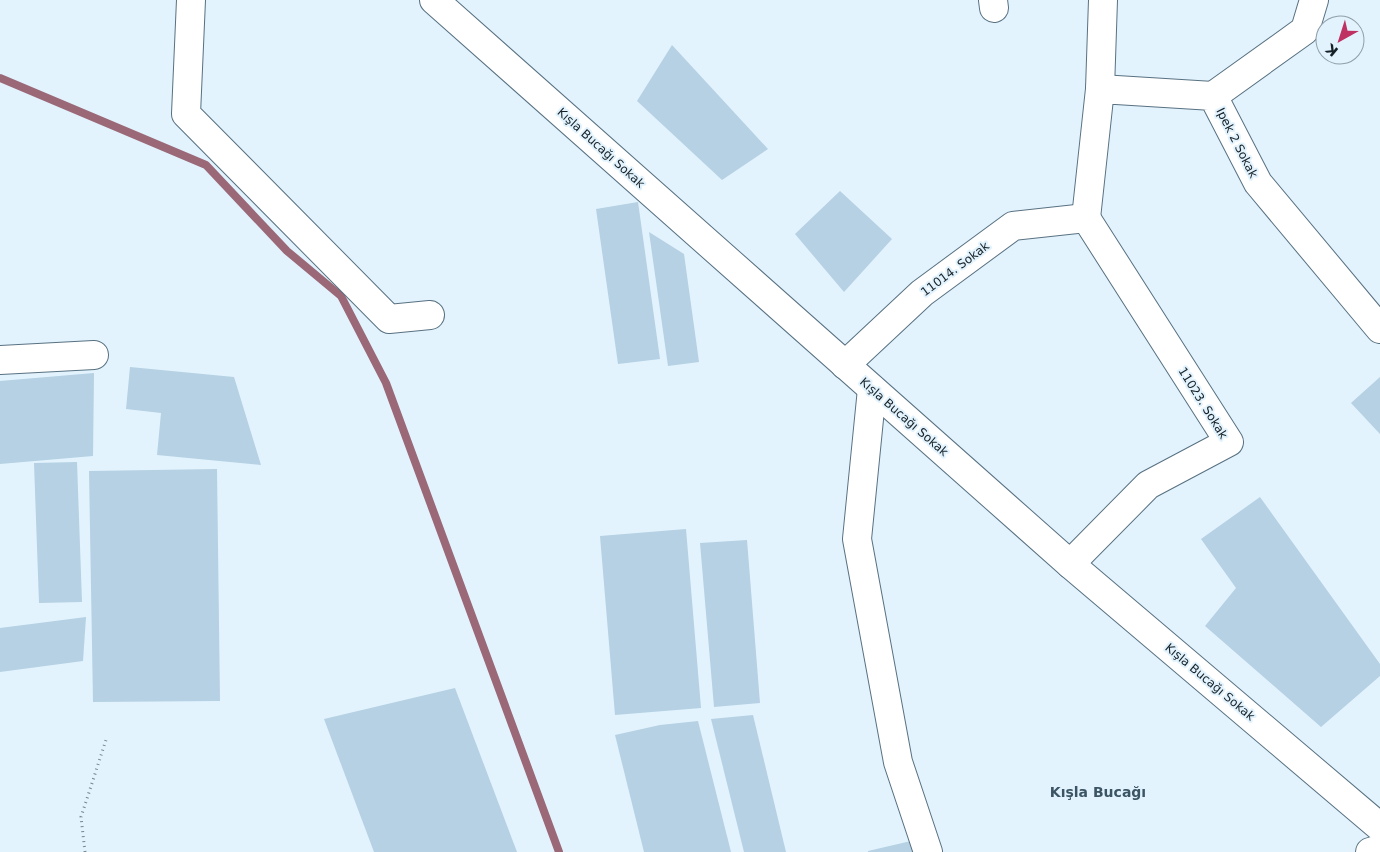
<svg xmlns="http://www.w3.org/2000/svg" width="1380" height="852" font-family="'DejaVu Sans',sans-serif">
<rect width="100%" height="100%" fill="#e2f3fe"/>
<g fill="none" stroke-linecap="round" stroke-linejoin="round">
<polyline stroke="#9a6877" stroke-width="8" points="0,78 206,165 287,251 341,296 386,383 559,852"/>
</g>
<g fill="#b5d1e3">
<polygon points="672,45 768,149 722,180 637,101"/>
<polygon points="840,191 892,239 844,292 795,234"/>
<polygon points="638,202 660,359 618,364 596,209"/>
<polygon points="649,232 684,254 699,362 668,366"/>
<polygon points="130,367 234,377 261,465 157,455 161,413 126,409"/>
<polygon points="94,373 93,456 0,464 0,381"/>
<polygon points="1380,377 1380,434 1351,403"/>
<polygon points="77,462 82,602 39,603 34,463"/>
<polygon points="217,469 220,701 93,702 89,471"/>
<polygon points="1260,497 1380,664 1380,676 1321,727 1205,626 1236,588 1201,539"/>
<polygon points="686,529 701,708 615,715 600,536"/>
<polygon points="747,540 760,703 714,707 700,543"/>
<polygon points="86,617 83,661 0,672 0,628"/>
<polygon points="455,688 517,852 374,852 324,719"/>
<polygon points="753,715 786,852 744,852 711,719"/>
<polygon points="698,721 731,852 644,852 615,735 660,725"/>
<polygon points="911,841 913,852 868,852 868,851"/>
</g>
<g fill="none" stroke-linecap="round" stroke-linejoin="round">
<defs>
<g id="minor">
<polyline points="191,0 186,114 389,319 430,315"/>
<polyline points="434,0 1070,564 1380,827"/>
<polyline points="993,0 994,8"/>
<polyline points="1100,89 1103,0"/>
<polyline points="1213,96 1305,30 1314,0"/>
<polyline points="1086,218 1100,89 1213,96 1258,183 1380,329"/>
<polyline points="0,360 94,355"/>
<polyline points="845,365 922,293 1013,226 1086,218"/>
<polyline points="872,389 857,539 898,762 928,852"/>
<polyline points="1070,564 1148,485 1229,442 1086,218"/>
<polyline points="1370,852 1380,849"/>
</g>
</defs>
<use href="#minor" stroke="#587181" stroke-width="30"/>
<polyline stroke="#76848d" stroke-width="3" stroke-dasharray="1 4" stroke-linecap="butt" points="85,852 81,817 106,740"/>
<use href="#minor" stroke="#fff" stroke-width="28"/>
</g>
<g text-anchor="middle" stroke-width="4" stroke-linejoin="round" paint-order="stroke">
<g font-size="12" fill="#162127" stroke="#e2f3fe">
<text transform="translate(1237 143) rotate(63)" y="4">Ipek 2 Sokak</text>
<text transform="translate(601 148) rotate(42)" y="4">Kışla Bucağı Sokak</text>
<text transform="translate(955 269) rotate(-37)" y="4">11014. Sokak</text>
<text transform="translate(1203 403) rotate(58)" y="4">11023. Sokak</text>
<text transform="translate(904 417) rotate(41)" y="4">Kışla Bucağı Sokak</text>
<text transform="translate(1210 682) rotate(40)" y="4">Kışla Bucağı Sokak</text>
</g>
<g font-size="14" font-weight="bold" fill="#3c5565" stroke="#e2f3fe">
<text x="1098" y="797">Kışla Bucağı</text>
</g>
</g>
<g transform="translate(1340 40) rotate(219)"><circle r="24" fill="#e2f3fe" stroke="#909fa8"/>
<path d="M0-4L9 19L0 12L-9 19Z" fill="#be3162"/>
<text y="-8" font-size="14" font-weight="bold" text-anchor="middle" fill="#162127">K</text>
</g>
</svg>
